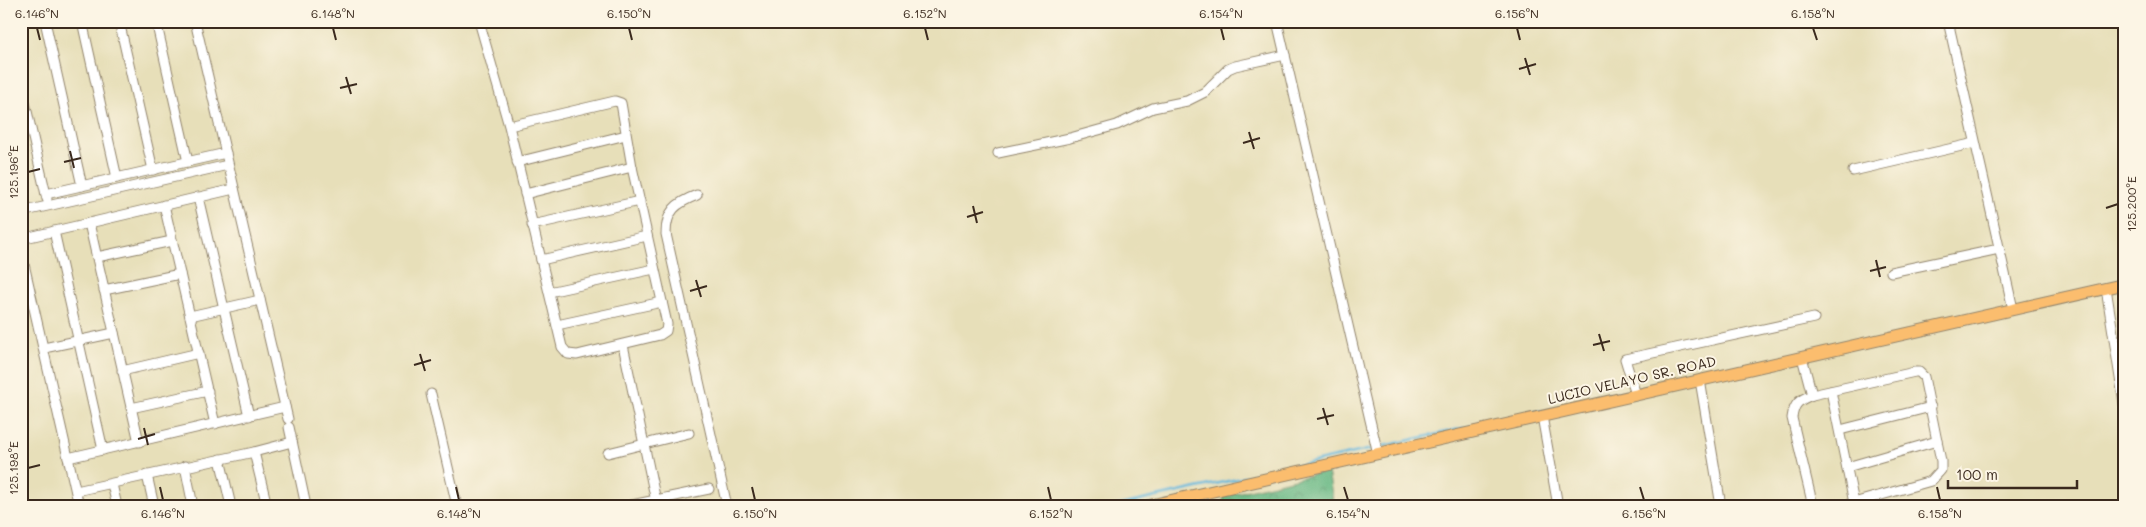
<svg xmlns="http://www.w3.org/2000/svg" width="2146" height="527" font-family="Mali,sans-serif">
<defs>
<pattern id="forest-crowns" width="20" height="18" patternUnits="userSpaceOnUse" patternTransform="scale(1.25)"><rect width="20" height="18" fill="#68b884"/><path d="M2 6a3 3 0 1 1 6 0M12 15a3 3 0 1 1 6 0" fill="none" stroke="#57966b"/></pattern>
</defs>
<rect width="100%" height="100%" fill="#fcf5e5"/>
<filter id="ink" filterUnits="userSpaceOnUse"><feTurbulence type="fractalNoise" baseFrequency=".02" numOctaves="2"/><feDisplacementMap in="SourceGraphic" scale="10" xChannelSelector="R" yChannelSelector="G"/><feConvolveMatrix kernelMatrix="1 2 1 2 8 2 1 2 1" color-interpolation-filters="sRGB"/></filter>
<filter id="wash" filterUnits="userSpaceOnUse"><feTurbulence type="fractalNoise" baseFrequency=".0096" numOctaves="4" result="noise"/><feDisplacementMap in="SourceGraphic" scale="20" xChannelSelector="R" yChannelSelector="G"/><feGaussianBlur stdDeviation="1.12" result="paint"/><feColorMatrix in="noise" values="0 0 0 0 0 0 0 0 0 0 0 0 0 0 0 0 0 1.4 0 .05"/><feComposite in="paint" operator="in"/></filter>
<g filter="url(#wash)">
<rect width="100%" height="100%" fill="#e7dfb9"/>
<polygon fill="url(#forest-crowns)" stroke="#527151" points="1328,471 1334,506 1222,506 1224,496"/>
<g fill="none" stroke-linecap="round" stroke-linejoin="round">
<g stroke="#5eb6dc" stroke-width="2.5">
<polyline points="1383,446 1540,411"/>
<polyline points="1116,506 1372,449"/>
</g>
</g>
</g>
<g filter="url(#ink)">
<g fill="none" stroke-linecap="round" stroke-linejoin="round">
<defs>
<g id="minor">
<polyline points="45,21 82,186"/>
<polyline points="82,21 117,178"/>
<polyline points="119,21 153,170"/>
<polyline points="156,21 188,162"/>
<polyline points="195,21 288,419"/>
<polyline points="479,21 509,126 562,347 568,354 577,355 660,335 666,331 667,324 632,167 621,103 615,101 509,126"/>
<polyline points="1277,21 1378,454"/>
<polyline points="1948,21 2013,309"/>
<polyline points="21,85 47,199"/>
<polyline points="998,153 1070,138 1117,125 1153,108 1187,101 1205,92 1228,69 1235,66 1285,55"/>
<polyline points="517,162 626,135"/>
<polyline points="1853,171 1975,143"/>
<polyline points="46,194 226,153"/>
<polyline points="525,194 632,167"/>
<path d="M697,195C676,203 666,211 666,234L727,506"/>
<polyline points="198,197 249,416"/>
<polyline points="164,205 215,424"/>
<polyline points="21,212 228,165"/>
<polyline points="89,223 139,442"/>
<polyline points="532,225 640,201"/>
<polyline points="54,231 103,450"/>
<polyline points="21,239 234,189"/>
<polyline points="21,251 79,506"/>
<polyline points="97,257 172,241"/>
<polyline points="541,260 647,236"/>
<polyline points="1891,272 1999,249"/>
<polyline points="2106,288 2125,410"/>
<polyline points="104,290 180,274"/>
<polyline points="549,292 654,269"/>
<polyline points="190,316 260,300"/>
<polyline points="557,325 662,302"/>
<polyline points="623,345 657,506"/>
<polyline points="44,348 114,333"/>
<path d="M1802,357L1812,395C1799,400 1794,403 1792,418L1813,506"/>
<polyline points="122,371 199,353"/>
<polyline points="1700,380 1721,506"/>
<polyline points="1831,391 1854,503"/>
<polyline points="431,394 457,506"/>
<polyline points="1636,395 1625,359 1814,318"/>
<polyline points="1812,395 1915,372 1919,372 1924,377 1941,461 1941,470 1931,481 1843,506"/>
<polyline points="131,408 208,391"/>
<polyline points="1542,416 1558,506"/>
<polyline points="289,427 306,506"/>
<polyline points="1840,430 1931,407"/>
<polyline points="254,452 292,442"/>
<polyline points="608,453 689,433"/>
<polyline points="68,458 285,407"/>
<polyline points="220,459 231,506"/>
<polyline points="185,466 193,506"/>
<polyline points="1847,467 1937,441"/>
<polyline points="147,475 154,506"/>
<polyline points="112,484 117,506"/>
<polyline points="76,491 254,452 267,506"/>
<polyline points="627,506 709,489"/>
</g>
<polyline id="major" points="1147,506 2125,284"/>
</defs>
<use href="#minor" stroke="#91846c" stroke-width="11"/>
<use href="#major" stroke="#91846c" stroke-width="13"/>
<use href="#minor" stroke="#fff" stroke-width="9"/>
<use href="#major" stroke="#fbbd6e" stroke-width="11"/>
</g>
</g>
<path fill="none" stroke="#3b2a1e" stroke-width="2" d="M37,28L40,40M333,28L336,40M629,28L632,40M925,28L928,40M1221,28L1224,40M1517,28L1520,40M1813,28L1817,40M1525,58L1530,75M1519,69L1536,64M346,77L351,94M340,88L357,84M1249,132L1254,149M1243,143L1260,138M70,151L74,168M64,162L81,158M28,172L40,169M973,206L977,223M2106,208L2118,204M967,217L983,212M1876,260L1880,277M1870,271L1886,267M696,280L701,297M690,291L707,286M1599,334L1604,351M1593,345L1610,341M420,354L425,371M414,365L431,360M1323,408L1328,425M1317,419L1334,415M144,428L148,445M138,439L155,434M28,468L40,465M160,487L163,500M456,487L459,500M752,487L755,500M1048,487L1051,500M1344,487L1348,500M1640,487L1644,500M1937,487L1940,500"/>
<g text-anchor="middle" stroke-width="4" stroke-linejoin="round" paint-order="stroke">
<g font-size="14" fill="#3b2a1e" stroke="#fcf5e5">
<text transform="translate(1632 380) rotate(-13)" y="5">LUCIO VELAYO SR. ROAD</text>
</g>
</g>
<rect width="2146" height="527" fill="none" stroke="#fcf5e5" stroke-width="55"/>
<path d="M1948 480v8h129v-8" fill="none" stroke="#3b2a1e" stroke-width="2.5"/>
<text x="1956" y="480" font-size="15" fill="#3b2a1e" stroke="#fcf5e5" stroke-width="4" paint-order="stroke">100 m</text>
<rect x="28" y="28" width="2090" height="472" fill="none" stroke="#3b2a1e" stroke-width="2"/>
<g font-size="12" text-anchor="middle" fill="#3b2a1e">
<text x="37" y="18">6.146°N</text>
<text x="333" y="18">6.148°N</text>
<text x="629" y="18">6.150°N</text>
<text x="925" y="18">6.152°N</text>
<text x="1221" y="18">6.154°N</text>
<text x="1517" y="18">6.156°N</text>
<text x="1813" y="18">6.158°N</text>
<text transform="translate(14 172) rotate(-90)" y="4">125.196°E</text>
<text transform="translate(2132 204) rotate(-90)" y="4">125.200°E</text>
<text transform="translate(14 468) rotate(-90)" y="4">125.198°E</text>
<text x="163" y="518">6.146°N</text>
<text x="459" y="518">6.148°N</text>
<text x="755" y="518">6.150°N</text>
<text x="1051" y="518">6.152°N</text>
<text x="1348" y="518">6.154°N</text>
<text x="1644" y="518">6.156°N</text>
<text x="1940" y="518">6.158°N</text>
</g>
</svg>
